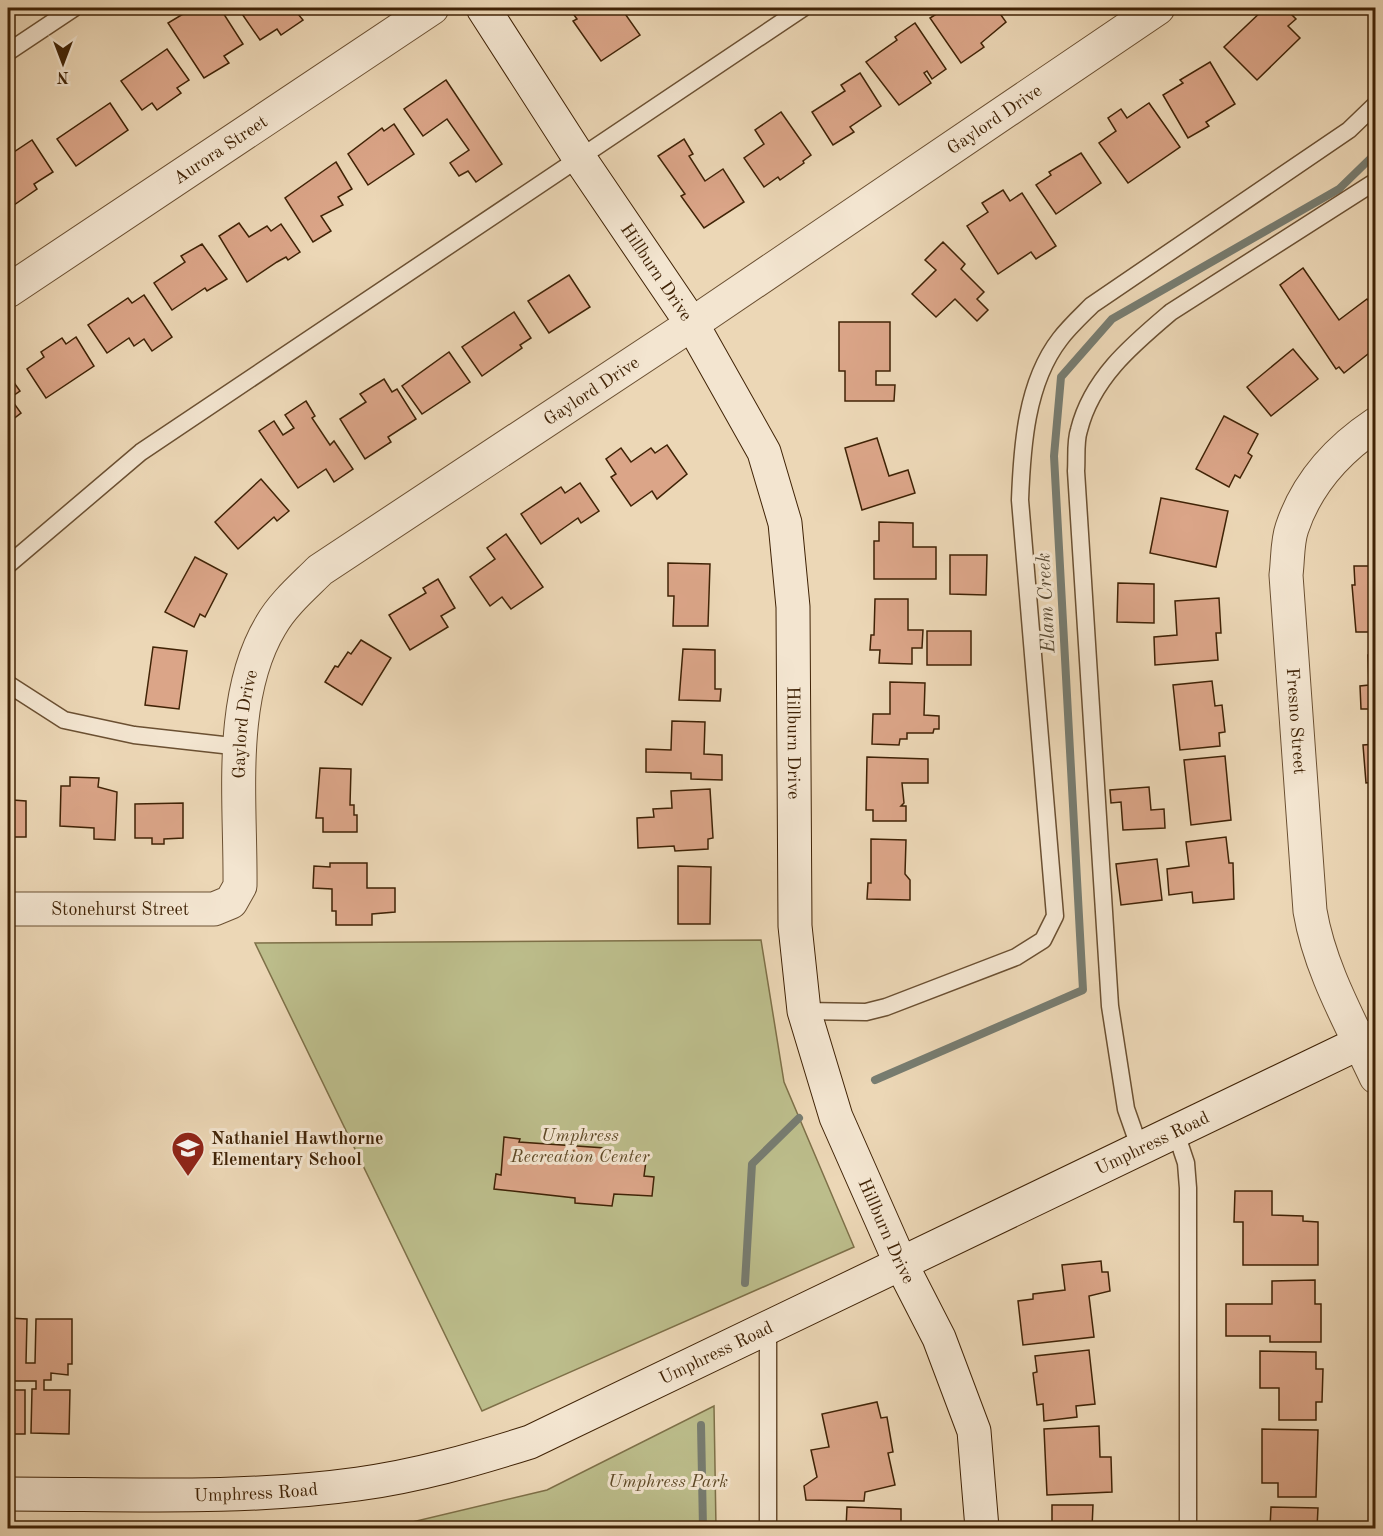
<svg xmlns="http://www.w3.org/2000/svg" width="1383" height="1536" font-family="'Old Standard TT',serif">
<rect width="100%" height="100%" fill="#ecd7b6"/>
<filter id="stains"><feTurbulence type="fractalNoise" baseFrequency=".00333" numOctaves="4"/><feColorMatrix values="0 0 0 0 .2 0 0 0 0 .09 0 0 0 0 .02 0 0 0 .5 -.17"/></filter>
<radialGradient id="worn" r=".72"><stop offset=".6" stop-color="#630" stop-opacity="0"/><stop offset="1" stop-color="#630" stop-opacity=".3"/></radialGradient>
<g fill="#bcbd8b" stroke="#7e7048" stroke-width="1.5">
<polygon points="761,940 784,1082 854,1247 482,1411 255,943"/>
<polygon points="714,1406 716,1528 387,1528 547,1490"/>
</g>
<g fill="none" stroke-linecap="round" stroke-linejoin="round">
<g stroke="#777c70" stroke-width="8">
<polyline points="875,1080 1083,990 1054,456 1061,377 1112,319 1339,189 1376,153"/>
<polyline points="745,1283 752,1164 799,1118"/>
<polyline points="701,1425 703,1528"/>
</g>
</g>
<g fill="#dba588" stroke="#402306" stroke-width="1.5">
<polygon points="193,8 220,8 243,44 224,56 229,63 204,78 168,23"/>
<polygon points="245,8 308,8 298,14 303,20 281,35 277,29 260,40 240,11"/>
<polygon points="569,8 621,8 640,35 601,61 573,21 577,19"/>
<polygon points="946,8 996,8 1006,22 981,43 984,47 961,63 930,18"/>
<polygon points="1265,8 1285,8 1296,19 1288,26 1300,38 1257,80 1224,47"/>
<polygon points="915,23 946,69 932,79 927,71 924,73 931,83 899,105 866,62 897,40 895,37"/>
<polygon points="167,49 189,80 177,88 181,93 157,110 152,103 142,110 121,81"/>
<polygon points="1210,62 1235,104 1206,122 1209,126 1188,138 1163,95 1183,83 1180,80"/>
<polygon points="860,73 881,106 850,127 854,132 833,145 812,112 845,91 841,85"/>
<polygon points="446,80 502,164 476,182 468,171 459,176 450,163 469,150 447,119 423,136 404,109"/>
<polygon points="110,103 128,130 76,166 57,139"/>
<polygon points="1149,103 1180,147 1128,183 1099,143 1116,131 1108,118 1121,109 1127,118"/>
<polygon points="781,112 811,155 803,161 804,163 780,180 778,177 764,187 744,158 764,144 755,130"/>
<polygon points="394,124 414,154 368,185 348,154 382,128 384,131"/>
<polygon points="684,139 693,154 689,156 705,181 723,169 744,202 704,228 681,196 685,194 658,156"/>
<polygon points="32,140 53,172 34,184 37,189 14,205 8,195 8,156"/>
<polygon points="1081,153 1101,183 1056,214 1036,185 1051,175 1049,172"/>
<polygon points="336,162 352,189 338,197 343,205 321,216 331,231 313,242 285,198"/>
<polygon points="1003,190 1010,201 1022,193 1056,246 1036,259 1031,252 998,274 967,226 988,212 982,203"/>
<polygon points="239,223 249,237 267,226 271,231 281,224 300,252 288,260 286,257 277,262 247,282 219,236"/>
<polygon points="943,242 965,264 961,269 984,292 977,299 988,310 977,321 955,299 936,317 912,294 936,270 925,260"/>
<polygon points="202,244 227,279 207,291 205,288 172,310 154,283 185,262 181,256"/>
<polygon points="1303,268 1339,320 1367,299 1376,310 1376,342 1369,346 1373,350 1344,373 1339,367 1336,369 1280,285"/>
<polygon points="569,275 590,307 549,333 528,301"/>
<polygon points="144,295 172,337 152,351 144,339 134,346 129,338 107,353 88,325 128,298 132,303"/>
<polygon points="514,312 531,338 520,345 522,348 482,376 462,347"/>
<polygon points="839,322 890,322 890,371 876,371 876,385 895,385 894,401 845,401 845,371 839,371"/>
<polygon points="76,337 94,366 46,398 27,369 44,357 41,352 62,338 66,344"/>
<polygon points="1293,349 1318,379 1271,416 1247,387"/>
<polygon points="449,352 470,382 422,414 402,386"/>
<polygon points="10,377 20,391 10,398 21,413 8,423 8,378"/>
<polygon points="384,379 392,392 397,389 416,419 388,437 391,442 365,459 340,419 366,402 360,394"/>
<polygon points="306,401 315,416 312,418 330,445 334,441 353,469 334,482 326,469 298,488 259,431 274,421 283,435 294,428 285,415"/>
<polygon points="1224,416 1258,434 1248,453 1252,456 1240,478 1235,475 1229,487 1196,469"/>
<polygon points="877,438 889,476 908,470 915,493 862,510 845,448"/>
<polygon points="667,445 687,474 657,499 652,491 631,506 611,477 616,474 606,459 621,448 631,462 651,448 655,453"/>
<polygon points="261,479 289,511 277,521 274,517 238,549 215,522"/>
<polygon points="580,483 599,511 581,523 578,518 541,544 521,514 561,487 565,493"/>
<polygon points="1161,498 1228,511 1216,567 1150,553"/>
<polygon points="879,522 913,523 913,547 936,547 936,579 874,579 874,541 879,541"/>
<polygon points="506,534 543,587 511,609 502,597 490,606 470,577 495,559 487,548"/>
<polygon points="950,555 987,555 986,595 950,594"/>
<polygon points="195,557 227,574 205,617 200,614 194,627 165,612"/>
<polygon points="668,563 710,564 708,626 673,626 674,596 668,596"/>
<polygon points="1354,566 1376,566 1376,632 1356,632 1352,585 1355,585"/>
<polygon points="438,579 455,608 441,616 448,627 410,650 389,615 426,593 423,588"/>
<polygon points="1118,583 1154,584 1154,623 1117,622"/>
<polygon points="1219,598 1221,633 1216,633 1218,660 1155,665 1154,637 1177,635 1175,601"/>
<polygon points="875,599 908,599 908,630 923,630 922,648 912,648 912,664 879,663 880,650 870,650 871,635 874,635"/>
<rect x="927" y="631" width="44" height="34"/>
<polygon points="361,640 391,658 362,705 325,682 335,666 338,667 348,652 351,654"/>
<polygon points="153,647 187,651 179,709 145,705"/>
<polygon points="683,649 715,650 715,689 721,689 720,701 679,700"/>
<polygon points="1368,655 1376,655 1376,721 1372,721 1371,709 1361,709 1360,686 1369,685"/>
<polygon points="1212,681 1215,706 1222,705 1225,732 1219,733 1220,746 1180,750 1173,685"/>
<polygon points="890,682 925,683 924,715 939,716 939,729 934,729 933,733 907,733 907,739 900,739 899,745 872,744 873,714 890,714"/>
<polygon points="672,721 705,722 704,754 722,755 722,780 691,779 691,773 646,772 646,749 671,750"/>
<polygon points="1376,744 1376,786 1375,782 1366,783 1363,745"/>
<polygon points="1225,756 1231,820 1191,825 1184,760"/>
<polygon points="867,757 928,759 928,783 902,783 904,803 901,806 906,806 906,821 873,821 873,810 866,810"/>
<polygon points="320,768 351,769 350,805 354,805 354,815 357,815 357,832 323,832 323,818 316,818"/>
<polygon points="70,777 99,778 98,787 117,792 115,840 94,839 94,828 60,826 61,786 70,786"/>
<polygon points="1149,787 1151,810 1164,809 1165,828 1123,830 1121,802 1111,803 1110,790"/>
<polygon points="710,789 713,838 708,839 708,849 675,851 674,846 638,848 637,818 654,817 653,809 672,808 671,791"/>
<polygon points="8,797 13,797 13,800 26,801 26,837 8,837 8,841"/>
<polygon points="183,803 183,838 164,839 164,844 152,844 152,838 135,838 135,804"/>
<polygon points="1374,827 1376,827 1376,879 1371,880 1369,853 1375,853"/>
<polygon points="1226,837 1229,863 1233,863 1234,899 1193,903 1192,892 1169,895 1167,869 1189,866 1186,842"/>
<polygon points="871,839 906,840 905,874 910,880 910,900 867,899 868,883 871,883"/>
<polygon points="1157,859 1162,900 1121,905 1116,864"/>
<polygon points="330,863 367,863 367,888 395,888 395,912 372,914 372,925 336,925 336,911 332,911 332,889 313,888 314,866 330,867"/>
<polygon points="678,866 711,867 710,924 678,924"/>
<polygon points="504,1137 520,1139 519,1142 605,1148 604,1157 646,1161 644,1176 654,1177 652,1196 614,1194 612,1206 575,1203 575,1198 494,1189 496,1174 501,1175"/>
<polygon points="1235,1191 1272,1191 1272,1215 1303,1216 1303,1221 1318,1222 1318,1265 1243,1265 1243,1222 1234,1222"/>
<polygon points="1101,1261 1102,1272 1108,1272 1110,1291 1089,1296 1094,1337 1023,1345 1018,1301 1033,1299 1033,1294 1065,1290 1062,1265"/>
<polygon points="1315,1280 1315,1304 1321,1304 1321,1342 1270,1342 1270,1336 1226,1336 1226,1304 1272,1304 1272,1281"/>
<polygon points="8,1318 27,1319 26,1363 35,1363 36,1319 72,1319 72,1364 68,1364 68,1375 51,1373 51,1380 44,1380 44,1390 70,1390 69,1434 31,1433 32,1389 36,1389 36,1381 8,1381 8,1372 14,1372 14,1364 8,1363"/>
<polygon points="1089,1350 1095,1404 1076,1406 1077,1417 1044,1421 1043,1404 1037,1405 1033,1373 1037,1372 1035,1356"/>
<polygon points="1260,1351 1316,1352 1316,1369 1323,1369 1322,1402 1316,1402 1316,1420 1279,1420 1279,1388 1260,1388"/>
<rect x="8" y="1390" width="17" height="44"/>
<polygon points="877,1402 881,1418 887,1417 893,1452 888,1453 895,1485 865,1492 864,1501 806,1500 804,1486 817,1477 811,1450 829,1447 822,1414"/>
<polygon points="1099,1426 1100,1457 1111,1457 1112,1492 1047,1495 1044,1429"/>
<polygon points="1262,1429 1318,1430 1316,1497 1278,1497 1278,1483 1262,1483"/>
<polygon points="1052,1505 1093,1505 1092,1528 1048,1528 1052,1526"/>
<polygon points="847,1507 901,1509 901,1528 846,1528"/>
<polygon points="1271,1507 1318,1508 1317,1528 1270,1528"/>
</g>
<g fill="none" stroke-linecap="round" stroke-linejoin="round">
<defs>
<g id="lane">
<polyline points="8,52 74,8"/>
<polyline points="8,565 141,452 803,8"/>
<polyline points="8,684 64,720 134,735 241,747"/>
<path d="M804,1011L866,1012L886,1007L1016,957L1043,940L1055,916L1020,500C1022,447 1026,383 1060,339C1069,327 1081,316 1092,305L1349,130L1376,104"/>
<polyline points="1176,1133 1186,1163 1188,1188 1188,1528"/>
<path d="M1140,1149L1126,1109L1110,1006L1076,471C1077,458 1075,442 1079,430C1092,378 1132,345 1171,312L1376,181"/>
<polyline points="768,1329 768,1528"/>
</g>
<g id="street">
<path id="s1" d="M8,291L432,8"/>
<path id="s2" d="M1376,424C1337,450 1307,483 1292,528C1287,542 1288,560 1286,575L1310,911C1320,970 1351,1023 1376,1077"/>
<path id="s3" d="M8,909H214L231,902L240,886C241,803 227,698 271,625C283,604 303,587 320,570L692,324L1158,8"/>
</g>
<g id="secondary">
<path id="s4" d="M483,8L580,159L692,324L764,452L785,523L793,607L795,926L804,1011L836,1117L900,1262L939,1338L974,1431L982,1528"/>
<path id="s5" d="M8,1494C124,1494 242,1500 358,1484C417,1476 473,1460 530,1442L1376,1035"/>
</g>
</defs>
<use href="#lane" stroke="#6b5032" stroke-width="19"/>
<use href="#street" stroke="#6b5032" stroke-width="35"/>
<use href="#secondary" stroke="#402306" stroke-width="35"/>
<use href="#lane" stroke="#f3e5d0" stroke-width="16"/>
<use href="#street" stroke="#f3e5d0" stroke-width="33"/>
<use href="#secondary" stroke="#f3e5d0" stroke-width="33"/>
</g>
<defs>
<symbol id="school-pin" viewBox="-11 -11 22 30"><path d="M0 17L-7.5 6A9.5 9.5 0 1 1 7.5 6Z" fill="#8f2418" stroke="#f3e5d0"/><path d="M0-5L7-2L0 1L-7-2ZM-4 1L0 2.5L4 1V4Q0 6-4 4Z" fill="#fff"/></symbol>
</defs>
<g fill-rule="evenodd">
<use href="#school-pin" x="169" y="1129" width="38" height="52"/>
</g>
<g text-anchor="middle" stroke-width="6" stroke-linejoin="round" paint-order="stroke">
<g font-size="18" fill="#402306" stroke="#f3e5d0">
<text dy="6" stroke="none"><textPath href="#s3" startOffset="1394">Gaylord Drive</textPath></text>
<text dy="6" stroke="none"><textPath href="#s1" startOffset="255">Aurora Street</textPath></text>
<text dy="6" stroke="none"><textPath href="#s4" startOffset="316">Hillburn Drive</textPath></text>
<text dy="6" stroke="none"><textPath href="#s3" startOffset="908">Gaylord Drive</textPath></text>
<text dy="6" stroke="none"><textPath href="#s2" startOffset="330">Fresno Street</textPath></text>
<text dy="6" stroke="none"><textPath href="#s3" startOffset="405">Gaylord Drive</textPath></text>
<text dy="6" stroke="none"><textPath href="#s4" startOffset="820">Hillburn Drive</textPath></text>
<text dy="6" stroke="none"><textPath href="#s3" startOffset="112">Stonehurst Street</textPath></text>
<text dy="6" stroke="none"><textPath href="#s5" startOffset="1218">Umphress Road</textPath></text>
<text dy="6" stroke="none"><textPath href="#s4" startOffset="1324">Hillburn Drive</textPath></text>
<text dy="6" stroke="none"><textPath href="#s5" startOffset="734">Umphress Road</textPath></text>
<text dy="6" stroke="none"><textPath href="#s5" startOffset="248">Umphress Road</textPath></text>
</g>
<g font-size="18" font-style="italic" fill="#5f4a27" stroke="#f3e5d0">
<text x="580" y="1141">Umphress<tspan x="580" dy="21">Recreation Center</tspan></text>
<text x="668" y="1487">Umphress Park</text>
</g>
<g font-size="18" font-weight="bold" fill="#402306" stroke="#f3e5d0" text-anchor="start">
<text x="211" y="1144">Nathaniel Hawthorne<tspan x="211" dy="21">Elementary School</tspan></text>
</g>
<g font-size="20" font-style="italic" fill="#574832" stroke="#f3e5d0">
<text transform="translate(1045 603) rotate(-93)" y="7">Elam Creek</text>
</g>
</g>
<rect width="1383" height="1536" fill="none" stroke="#ecd7b6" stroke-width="30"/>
<rect x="9" y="9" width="1365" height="1518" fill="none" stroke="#402306" stroke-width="3"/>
<rect x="15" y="15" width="1353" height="1506" fill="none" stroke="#402306" stroke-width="1.5"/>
<g transform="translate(63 63) rotate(180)" stroke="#f3e5d0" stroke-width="4.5" paint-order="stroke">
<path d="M0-4.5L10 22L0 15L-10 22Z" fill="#402306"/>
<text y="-9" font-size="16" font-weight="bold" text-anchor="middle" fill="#402306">N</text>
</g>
<rect width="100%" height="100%" filter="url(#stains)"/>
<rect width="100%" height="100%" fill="url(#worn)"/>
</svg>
